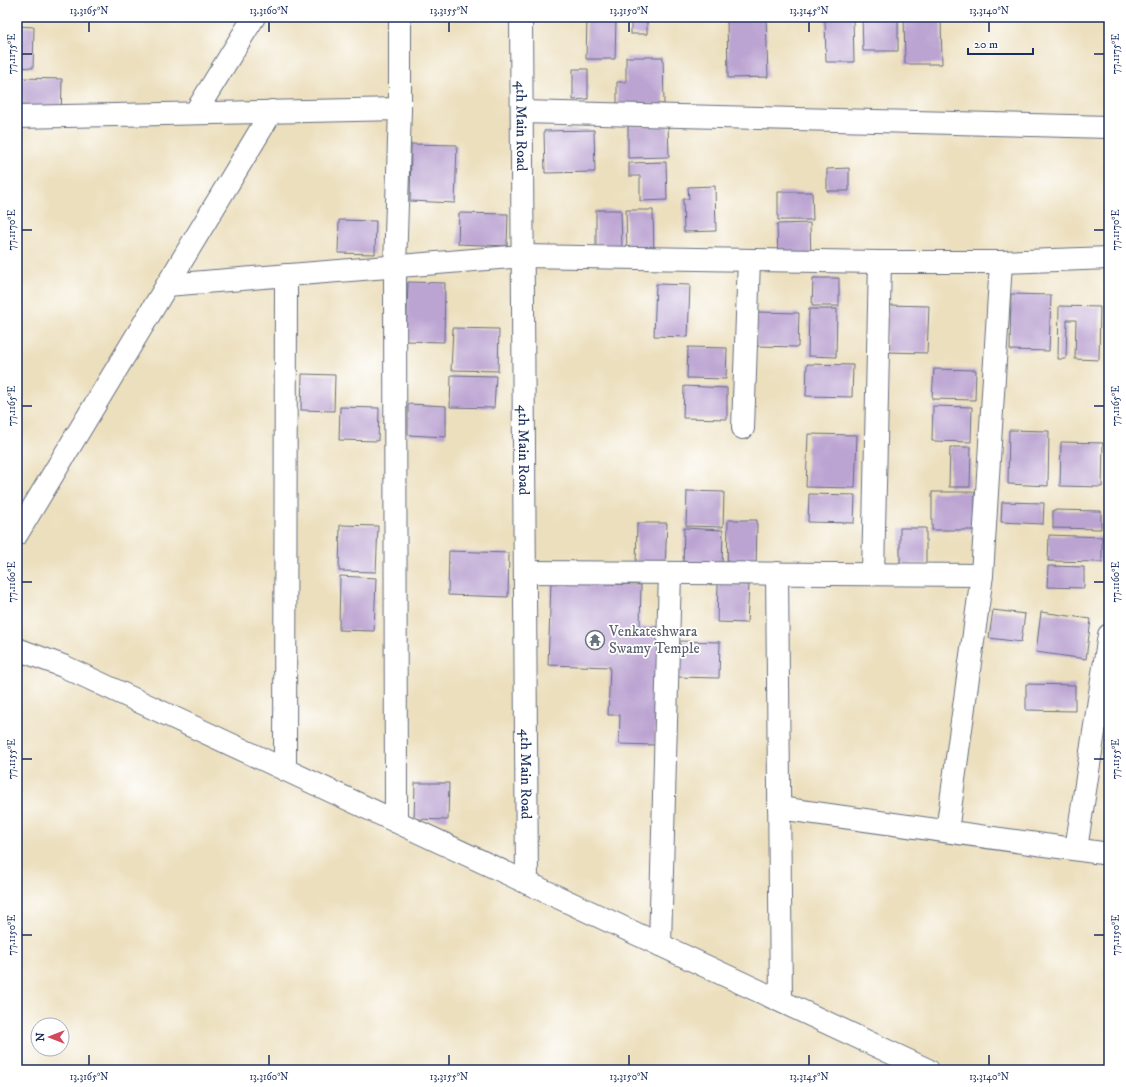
<svg xmlns="http://www.w3.org/2000/svg" width="1126" height="1087" font-family="'IM FELL DW Pica',serif">
<rect width="100%" height="100%" fill="#fff"/>
<filter id="ink" filterUnits="userSpaceOnUse"><feTurbulence type="fractalNoise" baseFrequency=".025" numOctaves="2"/><feDisplacementMap in="SourceGraphic" scale="8" xChannelSelector="R" yChannelSelector="G"/><feConvolveMatrix kernelMatrix="1 2 1 2 8 2 1 2 1" color-interpolation-filters="sRGB"/></filter>
<filter id="wash" filterUnits="userSpaceOnUse"><feTurbulence type="fractalNoise" baseFrequency=".012" numOctaves="4" result="noise"/><feDisplacementMap in="SourceGraphic" scale="16" xChannelSelector="R" yChannelSelector="G"/><feGaussianBlur stdDeviation="0.9" result="paint"/><feColorMatrix in="noise" values="0 0 0 0 0 0 0 0 0 0 0 0 0 0 0 0 0 1.4 0 .05"/><feComposite in="paint" operator="in"/></filter>
<g filter="url(#wash)">
<rect width="100%" height="100%" fill="#ecdfbd"/>
<g id="blocks">
<g fill="#bca4d2">
<polygon points="587,17 616,17 615,59 586,59"/>
<rect x="631" y="17" width="16" height="17"/>
<polygon points="727,17 766,17 768,77 728,78"/>
<polygon points="825,17 853,17 854,62 826,62"/>
<polygon points="862,17 898,17 898,51 863,51"/>
<polygon points="904,17 941,17 942,64 905,64"/>
<polygon points="17,26 34,27 33,68 17,67"/>
<polygon points="626,57 663,57 664,104 617,105 617,82 626,82"/>
<polygon points="573,69 588,69 588,99 573,100"/>
<polygon points="21,78 62,79 61,120 20,119"/>
<polygon points="668,125 669,157 628,158 628,126"/>
<polygon points="594,130 595,172 545,173 544,131"/>
<polygon points="411,144 457,145 455,203 410,201"/>
<polygon points="666,162 667,200 640,201 640,176 629,176 629,163"/>
<polygon points="849,168 849,191 827,191 827,169"/>
<polygon points="715,186 716,231 684,232 683,199 689,199 688,187"/>
<polygon points="778,192 812,192 813,220 778,220"/>
<polygon points="596,210 621,210 622,250 596,251"/>
<polygon points="626,210 653,210 654,255 627,255"/>
<polygon points="459,213 508,214 507,246 458,244"/>
<polygon points="339,220 376,221 375,254 338,253"/>
<polygon points="810,223 811,260 778,261 777,224"/>
<polygon points="813,278 839,278 839,306 812,306"/>
<polygon points="408,282 445,283 444,342 406,341"/>
<polygon points="656,284 690,285 688,337 654,336"/>
<polygon points="1011,294 1051,295 1049,351 1010,350"/>
<polygon points="888,305 929,306 927,353 886,352"/>
<polygon points="1059,306 1100,307 1099,360 1075,359 1076,320 1067,320 1066,359 1058,359"/>
<polygon points="809,309 837,309 836,357 808,356"/>
<polygon points="757,312 799,313 798,347 756,346"/>
<polygon points="453,328 499,329 498,371 451,370"/>
<polygon points="688,347 727,348 726,379 687,378"/>
<polygon points="807,364 853,365 852,397 806,396"/>
<polygon points="934,369 976,370 975,400 932,399"/>
<polygon points="302,374 335,375 334,411 301,410"/>
<polygon points="451,375 496,376 494,408 450,407"/>
<polygon points="684,386 727,388 727,419 683,418"/>
<polygon points="408,404 446,406 446,437 408,435"/>
<polygon points="933,406 972,407 971,442 932,441"/>
<polygon points="340,407 379,408 378,441 339,440"/>
<polygon points="1009,430 1049,431 1048,486 1008,484"/>
<polygon points="808,434 857,435 855,488 806,487"/>
<polygon points="1061,442 1103,443 1102,487 1060,486"/>
<polygon points="950,447 971,447 970,487 949,487"/>
<polygon points="687,491 724,492 723,527 686,526"/>
<rect x="932" y="492" width="43" height="38"/>
<polygon points="809,494 855,495 854,523 808,522"/>
<polygon points="1002,502 1044,503 1043,524 1001,522"/>
<polygon points="1053,510 1101,511 1101,529 1053,528"/>
<polygon points="728,520 757,520 756,572 727,571"/>
<polygon points="637,523 667,523 665,567 636,566"/>
<polygon points="340,525 378,526 376,572 339,571"/>
<polygon points="684,528 723,530 722,569 683,568"/>
<rect x="900" y="528" width="26" height="36"/>
<polygon points="1049,535 1102,537 1102,562 1048,561"/>
<polygon points="449,551 509,553 508,597 448,595"/>
<polygon points="1048,566 1084,567 1084,588 1047,587"/>
<polygon points="340,576 376,578 374,631 339,630"/>
<polygon points="551,582 641,585 640,627 659,627 655,745 619,744 620,715 608,715 610,667 548,665"/>
<polygon points="718,584 749,585 747,623 717,622"/>
<polygon points="993,610 1025,614 1021,642 989,638"/>
<polygon points="1041,612 1091,619 1086,659 1036,652"/>
<polygon points="678,641 720,642 719,678 677,677"/>
<polygon points="1026,684 1075,685 1075,711 1026,710"/>
<polygon points="415,783 449,783 448,820 414,819"/>
</g>
</g>
</g>
<g filter="url(#ink)">
<use href="#blocks" fill-opacity="0" stroke="#646d7f" stroke-width="1"/>
<g fill="none" stroke-linecap="round" stroke-linejoin="round">
<defs>
<g id="minor">
<path id="s1" d="M521,17L527,883"/>
<polyline points="522,112 1109,127"/>
<polyline points="195,113 254,17"/>
<polyline points="17,117 400,109"/>
<polyline points="167,285 523,256 880,262 1001,262 1109,258"/>
<polyline points="743,428 749,260"/>
<polyline points="17,534 272,111"/>
<polyline points="525,572 982,575"/>
<polyline points="777,573 781,1001"/>
<polyline points="873,574 880,262"/>
<polyline points="17,649 63,666 928,1070"/>
<polyline points="285,770 286,275"/>
<polyline points="779,808 1109,854"/>
<polyline points="396,821 395,267 400,109 400,17"/>
<polyline points="947,831 982,575 1001,262"/>
<polyline points="1076,849 1109,635"/>
<polyline points="660,945 670,573"/>
</g>
</defs>
<use href="#minor" stroke="#646d7f" stroke-width="24"/>
<use href="#minor" stroke="#fff" stroke-width="22"/>
</g>
</g>
<path fill="none" stroke="#1b2f5e" stroke-width="1.5" d="M89,22V32M269,22V32M449,22V32M629,22V32M809,22V32M989,22V32M22,54H32M1094,54H1104M22,230H32M1094,230H1104M22,406H32M1094,406H1104M22,582H32M1094,582H1104M22,759H32M1094,759H1104M22,935H32M1094,935H1104M89,1055V1065M269,1055V1065M449,1055V1065M629,1055V1065M809,1055V1065M989,1055V1065"/>
<defs>
<symbol id="temple-ring" viewBox="-11 -11 22 22"><circle r="9.5" fill="#fff" stroke="#6b7280" stroke-width="1.5"/><path d="M0-6L5-2H3V0L6.5 2.5H4V6H1.5V3h-3V6H-4V2.5H-6.5L-3 0V-2H-5Z" fill="#6b7280"/></symbol>
</defs>
<g fill-rule="evenodd">
<use href="#temple-ring" x="584" y="629" width="22" height="22"/>
</g>
<g text-anchor="middle" stroke-width="3.5" stroke-linejoin="round" paint-order="stroke">
<g font-size="15" fill="#1b2f5e" stroke="#fff">
<text dy="5" stroke="none"><textPath href="#s1" startOffset="109">4th Main Road</textPath></text>
<text dy="5" stroke="none"><textPath href="#s1" startOffset="433">4th Main Road</textPath></text>
<text dy="5" stroke="none"><textPath href="#s1" startOffset="757">4th Main Road</textPath></text>
</g>
<g font-size="15" fill="#5b616d" stroke="#fff" text-anchor="start">
<text x="609" y="636">Venkateshwara<tspan x="609" dy="17">Swamy Temple</tspan></text>
</g>
</g>
<rect width="1126" height="1087" fill="none" stroke="#fff" stroke-width="44"/>
<g transform="translate(50 1037) rotate(270)"><circle r="19" fill="#ffffff" stroke="#a4acbf"/>
<path d="M0-3L7 15L0 10L-7 15Z" fill="#d1495b"/>
<text y="-6" font-size="11" font-weight="bold" text-anchor="middle" fill="#1b2f5e">N</text>
</g>
<path d="M968 48v6h65v-6" fill="none" stroke="#1b2f5e" stroke-width="2"/>
<text x="974" y="48" font-size="12" fill="#1b2f5e" stroke="#ffffff" stroke-width="3" paint-order="stroke">20 m</text>
<rect x="22" y="22" width="1082" height="1043" fill="none" stroke="#1b2f5e" stroke-width="1.5"/>
<g font-size="10" text-anchor="middle" fill="#1b2f5e">
<text x="89" y="14">13.3165°N</text>
<text x="269" y="14">13.3160°N</text>
<text x="449" y="14">13.3155°N</text>
<text x="629" y="14">13.3150°N</text>
<text x="809" y="14">13.3145°N</text>
<text x="989" y="14">13.3140°N</text>
<text transform="translate(1115 54) rotate(-90)" y="4">77.1175°E</text>
<text transform="translate(11 54) rotate(-90)" y="4">77.1175°E</text>
<text transform="translate(1115 230) rotate(-90)" y="4">77.1170°E</text>
<text transform="translate(11 230) rotate(-90)" y="4">77.1170°E</text>
<text transform="translate(1115 406) rotate(-90)" y="4">77.1165°E</text>
<text transform="translate(11 406) rotate(-90)" y="4">77.1165°E</text>
<text transform="translate(1115 582) rotate(-90)" y="4">77.1160°E</text>
<text transform="translate(11 582) rotate(-90)" y="4">77.1160°E</text>
<text transform="translate(1115 759) rotate(-90)" y="4">77.1155°E</text>
<text transform="translate(11 759) rotate(-90)" y="4">77.1155°E</text>
<text transform="translate(1115 935) rotate(-90)" y="4">77.1150°E</text>
<text transform="translate(11 935) rotate(-90)" y="4">77.1150°E</text>
<text x="89" y="1080">13.3165°N</text>
<text x="269" y="1080">13.3160°N</text>
<text x="449" y="1080">13.3155°N</text>
<text x="629" y="1080">13.3150°N</text>
<text x="809" y="1080">13.3145°N</text>
<text x="989" y="1080">13.3140°N</text>
</g>
</svg>
